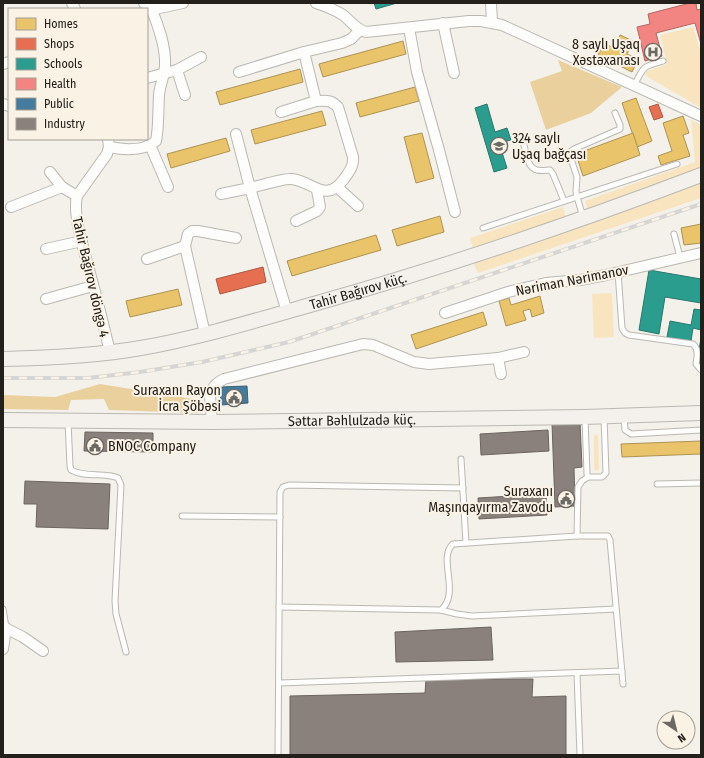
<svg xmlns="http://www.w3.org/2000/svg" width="704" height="758" font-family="'Fira Sans Condensed',sans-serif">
<rect width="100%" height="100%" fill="#f4f1ea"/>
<g fill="#f8e5c0">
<polygon points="693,27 701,52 701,108 646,76 645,72 667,64 660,35"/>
<polygon points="691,120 701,125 701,171 588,210 585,201 695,162"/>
<polygon points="701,183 701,198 478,273 473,262 574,228"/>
<polygon points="563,207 566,218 473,249 470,238"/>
<polygon points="612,293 614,337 594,338 592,294"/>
<polygon points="594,435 598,435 599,470 594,470"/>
</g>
<g fill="#ead09c">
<polygon points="558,60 622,87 591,113 546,130 530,82 562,71"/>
<polygon points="100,384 199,400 199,413 109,410 104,399 71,400 68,410 3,409 3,395 55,397"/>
</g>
<g fill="#e9c46a" stroke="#ae9353">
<polygon points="620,35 633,41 627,54 638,59 632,72 598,55 604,43 614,48"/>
<polygon points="403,41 406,54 323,77 319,64"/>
<polygon points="300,69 303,82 220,105 216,92"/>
<polygon points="415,87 419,101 360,117 356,103"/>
<polygon points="636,98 652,141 637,147 622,103"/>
<polygon points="322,111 326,125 255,144 251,130"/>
<polygon points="683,116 689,133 683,135 690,156 661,165 658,156 672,151 663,123"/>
<polygon points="422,133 434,178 416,183 404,137"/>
<polygon points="633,133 640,155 583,176 576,154"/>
<polygon points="226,138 230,151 171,168 167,154"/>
<polygon points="440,216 444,232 397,246 392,230"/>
<polygon points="701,224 701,243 684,245 681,228"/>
<polygon points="376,235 381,250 292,276 287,261"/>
<polygon points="178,289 182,305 130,317 126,301"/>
<polygon points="540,296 544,313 532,317 530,309 523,311 526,320 506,326 499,301 509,298 511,305"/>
<polygon points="483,312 487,325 416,349 411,335"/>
<polygon points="701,441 701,454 622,457 621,444"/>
</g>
<g fill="#e76f51" stroke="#ac5741">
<polygon points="658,104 663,117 654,120 649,107"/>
<polygon points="263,267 266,282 220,294 216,279"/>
</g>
<g fill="#2a9d8f" stroke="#28786c">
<polygon points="374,3 397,3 376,9"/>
<polygon points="487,104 495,132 507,128 511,140 499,143 507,168 494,172 475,108"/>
<polygon points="649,270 701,279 701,303 665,297 659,334 639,330"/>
<polygon points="694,309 701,310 701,330 693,328 691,341 667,337 670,321 691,325"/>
<polygon points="701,338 701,363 697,362"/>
</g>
<polygon fill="#f28482" stroke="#b46663" points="690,3 696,3 697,10 701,9 701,44 695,23 656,33 662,56 645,61 637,27 650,24 648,14"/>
<polygon fill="#457b9d" stroke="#3b6076" points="247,386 248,403 221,405 220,387"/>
<g fill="#8a817c" stroke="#6b645f">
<polygon points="580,422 582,467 574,468 575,506 555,507 552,423"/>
<polygon points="548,430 549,451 481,455 480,434"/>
<polygon points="85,432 153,433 153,452 84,451"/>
<polygon points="25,481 110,484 108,529 36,527 37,504 24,504"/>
<polygon points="546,494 547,515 479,519 478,498"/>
<polygon points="491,627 493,660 396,662 395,632"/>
<polygon points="426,679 533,679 532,697 566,696 566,755 290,755 290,696 425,693"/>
</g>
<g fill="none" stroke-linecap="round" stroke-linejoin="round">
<defs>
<g id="lane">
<path d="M634,86C644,66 642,67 663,61"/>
<path d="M524,145C526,152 527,168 537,170C541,171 546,170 550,170L553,174L564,201"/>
<polyline points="583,217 577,197 576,191 577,177 570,156 570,152 574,149 620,129 620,125 615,113"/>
<polyline points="483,228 677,164"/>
<polyline points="674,234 680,257"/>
<path d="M618,272L622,328L625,333L629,335L693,344C699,349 697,357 696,364L701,370"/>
<polyline points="624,416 625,430 631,434 701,430"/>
<polyline points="585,418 587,474 588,477 602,477 606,473 604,417"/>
<path d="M68,421L70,466L71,470C85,478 104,472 118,478L121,485L115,601L116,614L126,652"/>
<polyline points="461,459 466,543"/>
<polyline points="657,484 701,483"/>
<polyline points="182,516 280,517"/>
<polyline points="577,536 578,487 582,481 588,477"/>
<path d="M279,607L441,610C461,593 437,558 453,544L577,536H608L610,540L623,684"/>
<polyline points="3,609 6,628"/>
<polyline points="441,610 457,614 472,616 616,609"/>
<polyline points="577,673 580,755"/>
<polyline points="279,683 622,671"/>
<polyline points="278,755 280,492 283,487 289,485 463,488"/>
</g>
<g id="street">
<polyline points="72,3 75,9"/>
<polyline points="144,3 155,9 183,3"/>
<path d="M316,3C325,6 334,9 343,15C351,21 355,29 366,32L469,21H481L502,25L701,116"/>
<polyline points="491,3 492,22"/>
<polyline points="443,23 454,73"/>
<polyline points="409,28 417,72 439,150 455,212"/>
<polyline points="3,64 9,62"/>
<polyline points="177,70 185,95"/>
<polyline points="239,72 304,52 342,43 351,39 360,30"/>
<polyline points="147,78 177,70 201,57"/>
<polyline points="3,104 9,106"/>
<polyline points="281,112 316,101"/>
<path d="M108,139L109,147L107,154L77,196C72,216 86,256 91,277C98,302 104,327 110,352"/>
<polyline points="150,145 168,187"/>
<path d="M109,147C124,150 143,152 156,141C159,126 158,110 159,95C160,84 165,75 165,65C166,46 158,25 151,8L147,10"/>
<polyline points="50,172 62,187 77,196"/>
<polyline points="337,187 358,206"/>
<polyline points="221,194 250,188 236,134"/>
<polyline points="11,207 62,187"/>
<polyline points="296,221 317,211 320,207 317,190"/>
<polyline points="46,249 82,241"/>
<polyline points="147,259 185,246"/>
<polyline points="46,299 93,286"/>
<path d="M287,312L250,188C260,186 283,178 292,179C314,182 326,204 344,179C349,172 354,166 353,157L338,107C330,99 326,101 316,101L304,52"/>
<polyline points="445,313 508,292 546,283 580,280 606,275 701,253"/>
<polyline points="205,334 185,246 188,234 192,231 198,231 236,238"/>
<polyline points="498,358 501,374"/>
<path d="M212,422L210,396C212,387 216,383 224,379L363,344L373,345L414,362L429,364L498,358L524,352"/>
<polyline points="3,627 23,637 43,651"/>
<polyline points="3,649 6,628"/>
</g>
<g id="secondary">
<path id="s1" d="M3,359C49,358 95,356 141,348C203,337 264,318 324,301C452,265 577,222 701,175"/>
<path id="s2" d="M3,420L212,422L584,417L701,413"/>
</g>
</defs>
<use href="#lane" stroke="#bab8b2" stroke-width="7"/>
<use href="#street" stroke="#bab8b2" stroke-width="12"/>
<use href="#secondary" stroke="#bab8b2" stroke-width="16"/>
<use href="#lane" stroke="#fdfdfc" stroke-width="5"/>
<use href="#street" stroke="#fdfdfc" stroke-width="10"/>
<use href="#secondary" stroke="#f4f1ec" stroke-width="14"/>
<defs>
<polyline id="rail" points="3,378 88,378 140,372 202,362 289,342 701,204"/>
</defs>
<use href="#rail" stroke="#d6d5d3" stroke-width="4"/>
<use href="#rail" stroke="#f9f2e5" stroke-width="2.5" stroke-dasharray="8" stroke-linecap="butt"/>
</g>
<defs>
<symbol id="hospital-ring" viewBox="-11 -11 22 22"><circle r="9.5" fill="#f9f2e5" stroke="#6c6964" stroke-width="1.5"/><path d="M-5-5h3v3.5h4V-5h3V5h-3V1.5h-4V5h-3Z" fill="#6c6964"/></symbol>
<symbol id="school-ring" viewBox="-11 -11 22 22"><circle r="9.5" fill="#f9f2e5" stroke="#6c6964" stroke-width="1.5"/><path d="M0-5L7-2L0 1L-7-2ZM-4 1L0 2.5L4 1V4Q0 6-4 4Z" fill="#6c6964"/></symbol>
<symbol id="civic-ring" viewBox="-11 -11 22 22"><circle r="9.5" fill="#f9f2e5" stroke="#6c6964" stroke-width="1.5"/><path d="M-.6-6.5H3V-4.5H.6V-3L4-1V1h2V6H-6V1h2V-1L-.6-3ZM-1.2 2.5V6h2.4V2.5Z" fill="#6c6964"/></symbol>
</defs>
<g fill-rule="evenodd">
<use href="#hospital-ring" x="643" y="42" width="20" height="20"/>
<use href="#school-ring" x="489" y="136" width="20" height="20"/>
<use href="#civic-ring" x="224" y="388" width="20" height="20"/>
<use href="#civic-ring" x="85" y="436" width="20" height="20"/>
<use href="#civic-ring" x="556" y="489" width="20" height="20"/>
</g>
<g text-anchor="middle" stroke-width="4" stroke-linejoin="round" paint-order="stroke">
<g font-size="14" fill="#23201c" stroke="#f9f2e5" text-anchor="end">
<text x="640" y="49">8 saylı Uşaq<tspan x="640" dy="16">Xəstəxanası</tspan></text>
<text x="512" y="143" text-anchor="start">324 saylı<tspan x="512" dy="16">Uşaq bağçası</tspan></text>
<text x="221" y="395">Suraxanı Rayon<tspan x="221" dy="16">İcra Şöbəsi</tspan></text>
<text x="108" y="451" text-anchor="start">BNOC Company</text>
<text x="553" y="496">Suraxanı<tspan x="553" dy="16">Maşınqayırma Zavodu</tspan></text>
</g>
<g font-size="14" fill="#23201c" stroke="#f9f2e5">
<text transform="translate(91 277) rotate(77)" y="5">Tahir Bağırov döngə 4</text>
<text transform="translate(572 280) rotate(-11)" y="5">Nəriman Nərimanov</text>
<text dy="5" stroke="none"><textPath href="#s1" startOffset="363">Tahir Bağırov küç.</textPath></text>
<text dy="5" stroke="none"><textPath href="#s2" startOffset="349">Səttar Bəhlulzadə küç.</textPath></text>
</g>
</g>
<rect width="704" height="758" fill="none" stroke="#23201c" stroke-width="8"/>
<rect x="8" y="8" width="140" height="132" fill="#f9f2e5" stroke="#a39e95"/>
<rect x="16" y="18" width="20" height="12" fill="#e9c46a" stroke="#a39e95"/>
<text x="44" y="28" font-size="12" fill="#23201c">Homes</text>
<rect x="16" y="38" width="20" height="12" fill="#e76f51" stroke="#a39e95"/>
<text x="44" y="48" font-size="12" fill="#23201c">Shops</text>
<rect x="16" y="58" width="20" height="12" fill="#2a9d8f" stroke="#a39e95"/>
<text x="44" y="68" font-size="12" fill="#23201c">Schools</text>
<rect x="16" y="78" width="20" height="12" fill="#f28482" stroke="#a39e95"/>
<text x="44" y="88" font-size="12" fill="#23201c">Health</text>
<rect x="16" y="98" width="20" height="12" fill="#457b9d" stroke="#a39e95"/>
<text x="44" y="108" font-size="12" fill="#23201c">Public</text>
<rect x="16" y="118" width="20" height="12" fill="#8a817c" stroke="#a39e95"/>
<text x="44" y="128" font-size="12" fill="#23201c">Industry</text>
<g transform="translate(676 730) rotate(145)"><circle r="19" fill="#f9f2e5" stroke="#a39e95"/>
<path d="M0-3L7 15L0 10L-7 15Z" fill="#6c6964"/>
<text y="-6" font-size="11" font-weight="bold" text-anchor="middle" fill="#23201c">N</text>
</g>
</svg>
